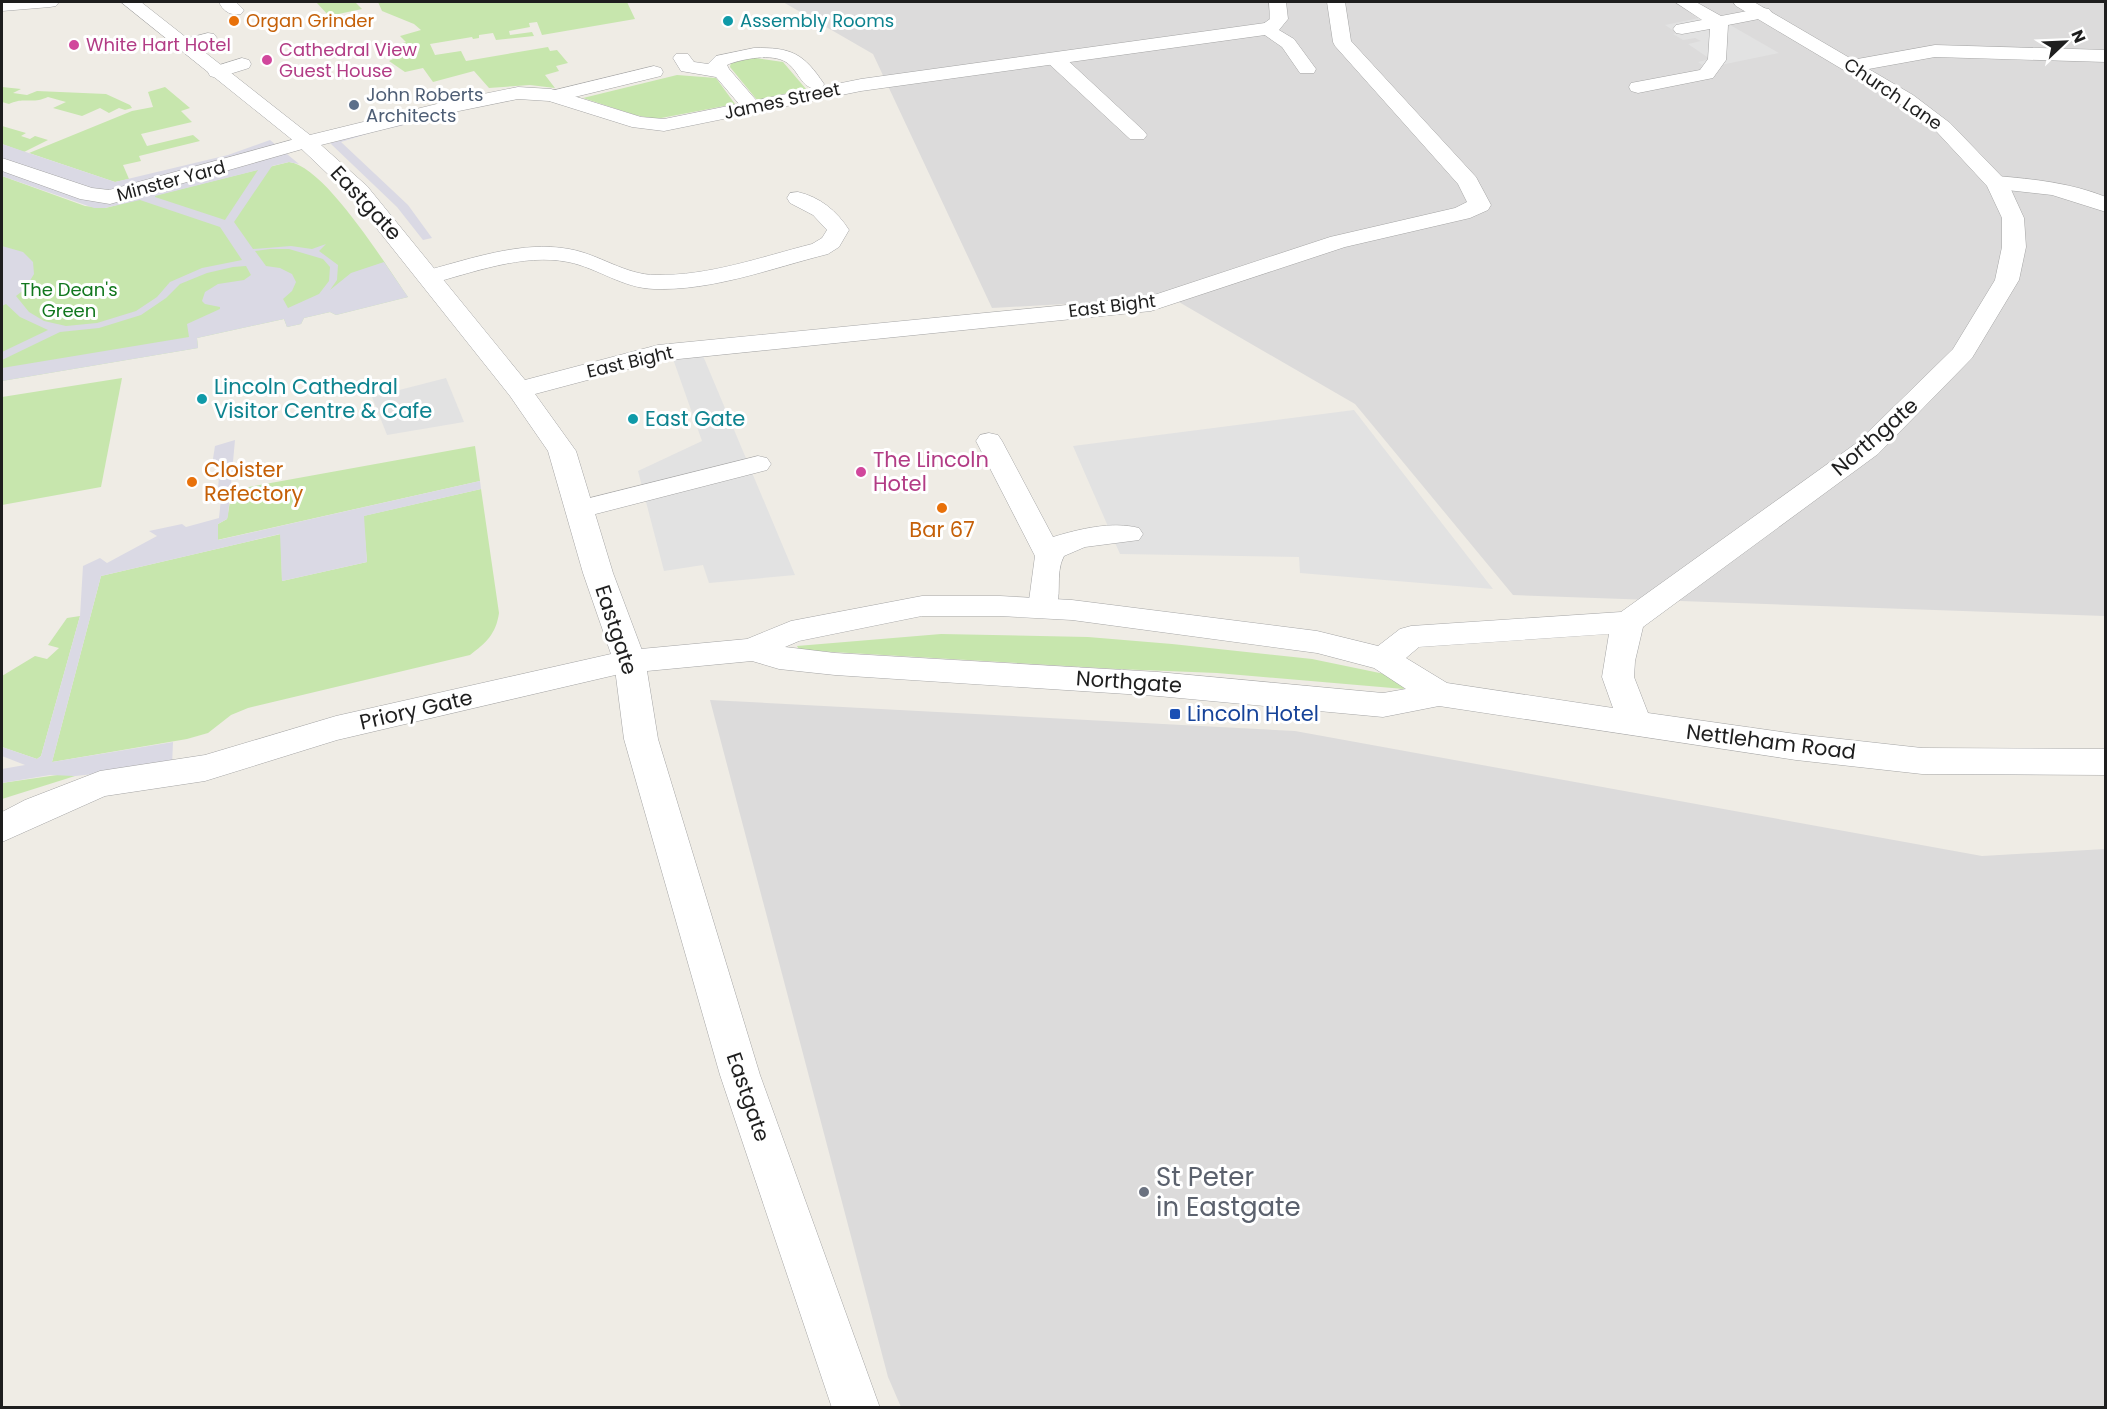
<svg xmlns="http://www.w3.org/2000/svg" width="2107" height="1409" font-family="Poppins,sans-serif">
<rect width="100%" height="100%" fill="#efece5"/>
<g fill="#dcdbdb">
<polygon points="783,2 2105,2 2105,616 1513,595 1355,404 1172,298 992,308 873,54"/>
<polygon points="710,700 1295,731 1982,856 2105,849 2105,1407 901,1407 888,1377"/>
</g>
<g fill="#c7e6ad">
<polygon points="316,2 355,2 362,9 329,16"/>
<polygon points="378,2 627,2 635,19 542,35 537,22 529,23 530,27 509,31 510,35 532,32 534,36 496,40 493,33 479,35 479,38 473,39 472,37 430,44 435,55 461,51 466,61 548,47 550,51 557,50 568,63 556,66 559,71 545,75 555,88 530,85 489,88 474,71 433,82 423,68 405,72 389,61 395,58 384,49 406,42 400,36 421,30 414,24 382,11"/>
<polygon points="749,57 783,62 806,89 757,100 730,67 731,62"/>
<polygon points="677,75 716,78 735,104 656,119 635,115 583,98"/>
<path d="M2,87L21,89L13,93L27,95L37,91L106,94L130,105L132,108L125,110L119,108L109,113L100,108L82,116L53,108L66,102L48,97C30,105 25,96 9,104L2,102Z"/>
<polygon points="165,87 190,108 181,111 192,122 141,134 147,146 193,135 200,141 139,156 141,161 123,165 129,179 115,182 29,153 132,111 153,107 148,92"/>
<polygon points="2,126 26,133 21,136 30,139 35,136 48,140 24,152 2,144"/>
<path d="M289,162C325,166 387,267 408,297L336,315L330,312L304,318L301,324L287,327L284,319L197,338L198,348L2,381V176L85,206L105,208Z"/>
<polygon points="122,378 101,487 2,505 2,397"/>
<polygon points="475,446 480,481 217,540 218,524 227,519 232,490"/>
<path d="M481,489L499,613C496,634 486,643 470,655L248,708L231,715L208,733L187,739L52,762L101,576L281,534L282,581L367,562L363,516Z"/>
<polygon points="80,616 41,756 37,759 2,747 2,676 35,656 47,659 59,648 48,645 67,618"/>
<polygon points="941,634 1088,637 1172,644 1312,659 1399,677 1404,689 1217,673 1117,669 799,650 797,646"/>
<polygon points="64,774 75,776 2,799 2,783"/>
</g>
<g fill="#e2e2e2">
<polygon points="1677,2 1690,2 1779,53 1706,68 1698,62 1710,59 1688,44 1701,41 1695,38 1683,40 1673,34 1677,33 1665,25 1704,17"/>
<polygon points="701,351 795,575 709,583 703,565 664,571 638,471 702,441 672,356"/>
<polygon points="446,378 464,422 387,435 372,397"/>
<polygon points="1354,410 1493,589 1300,573 1299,557 1120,554 1073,446"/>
</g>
<g fill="#dad9e4" fill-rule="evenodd">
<polygon points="440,114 444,116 373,132 341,142 408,205 432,238 423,240 397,207 330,143"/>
<path d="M270,140L299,164L289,162L272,166L234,222L253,249L291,246L312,249L326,244L319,251L338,265L337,280L330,290L351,273L384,262L408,297L336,315L330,312L304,318L301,324L287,327L284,319L197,338L198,348L2,381V368L189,337L187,324L220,309V307L205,304L202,301L205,292L218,284L244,280L251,275L246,266L233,267L207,273L180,284L166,298L141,315L99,328L60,332L2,360V352L48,330L20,317L6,304L2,306V246L23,252L33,262L34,274L25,289L16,296L29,312L44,321L66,326L97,323L136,311L157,297L170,282L202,268L242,260L220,227L140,200L105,208H94L2,176V144L115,182L228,155ZM258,170L225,220L155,197V196ZM270,249H289L323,259L330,267L329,281L319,294L288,308L283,299L292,291L296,282L292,274L280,268L266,266L255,251Z"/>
<polygon points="235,440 228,516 227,519 218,524 218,540 480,481 481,489 364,516 367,562 282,581 280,534 101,576 52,762 173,742 172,766 75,776 50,775 2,783 2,769 25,765 2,756 2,747 37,759 41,756 80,616 83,566 100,558 107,563 157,536 149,531 182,524 186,527 219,518 222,489 218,489 220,464 212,465 215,446"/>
</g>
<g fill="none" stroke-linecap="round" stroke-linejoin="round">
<defs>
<g id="service">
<path d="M219,2H236L244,10L241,14C230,16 223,11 219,2Z"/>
<polygon points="1269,2 1286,2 1288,19 1279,30 1294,39 1316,69 1314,73 1300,73 1282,47 1256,29 1270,19"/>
<polygon points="1675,2 1696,2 1721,16 1763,8 1769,9 1772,13 1769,17 1728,25 1726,60 1713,78 1638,93 1631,91 1629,87 1631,83 1700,70 1708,59 1710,29 1682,34 1676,33 1673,29 1676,25 1702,20"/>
<polygon points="208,33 214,34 217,38 214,42 183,50 177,49 174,45 177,41"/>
<path d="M754,48C792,47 804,54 824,84L822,88C802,93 800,71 786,62C771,53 744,59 729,64L727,65L729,69L762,107L759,111H745L716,77L681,71L673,58L676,54H688L694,62L708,64L716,56Z"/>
<polygon points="1055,53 1062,55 1144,131 1147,135 1144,139 1130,139 1048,63 1046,59 1048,55"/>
<polygon points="242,58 249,60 251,64 249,68 217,78 210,76 208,72 210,68"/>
<polygon points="654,66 661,68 663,72 661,76 554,102 547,100 544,96 547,92"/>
<path d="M798,192C820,197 837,211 849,230L839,247L828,254C772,268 713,291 654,289C622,288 598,268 568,262C523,253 472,273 429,284L421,282L418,277L421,272C467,260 521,240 569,249C599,254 625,275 656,275C709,276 761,257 812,244L822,238L827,230L813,215L790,203L787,198L790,193Z"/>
<path d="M989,433L998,435L1002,441L1053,537C1079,529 1112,521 1139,528L1143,534L1139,540L1085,547L1064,556C1054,574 1064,598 1053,615L1043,618L1033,615L1028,608L1035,556L976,441L980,435Z"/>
<polygon points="758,456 767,458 771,464 767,470 580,518 570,515 566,509 570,503"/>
</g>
<g id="pedestrian">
<polygon points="2,2 59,2 56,6 50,7 2,11"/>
<polygon points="306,136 313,138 317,142 313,146 110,204 80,199 2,171 2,158 92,188 109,190"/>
</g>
<g id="minor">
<polygon points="121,2 141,2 310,135 449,101 518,87 551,89 641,117 664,119 861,79 1265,23 1272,25 1274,29 1272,33 1265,35 861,91 664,131 632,127 549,101 518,99 449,113 321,145 367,186 525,380 658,345 1148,297 1330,237 1455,208 1467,202 1458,184 1335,46 1333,42 1327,2 1345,2 1351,41 1476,177 1491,205 1488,210 1470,218 1345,247 1151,311 659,361 535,394 576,451 613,573 646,661 641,669 337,740 205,781 105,796 2,842 2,812 25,800 100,771 205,755 336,716 611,654 583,573 548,451 510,396 351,196 290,138"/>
<polygon points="1935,45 2106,50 2106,62 1935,57 1852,72 1845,70 1842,66 1845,62 1852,60"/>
<path d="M1997,176C2034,179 2071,183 2106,197V212L2052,195L1989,188L1986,183L1989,178Z"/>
</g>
<path id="tertiary" d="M1733,2H1754L1913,95L1950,123L2008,183L2024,218L2026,247L2019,280L1972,358L1878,454L1643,627L1635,661L1634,677L1648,713L1796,734L1922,748L2106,749V775L1922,774L1796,760L1439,706L1383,717L1158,696L835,675L779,669L752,661L647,671L658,739L760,1075L880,1408H832L720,1075L624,739L614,661L619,653L630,650L747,639L791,621L922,596H1000L1072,600L1317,631L1378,646L1400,629L1411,626L1621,612L1858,442L1953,349L1995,280L2002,247V218L1987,186L1936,131L1899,103L1736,6ZM922,616H1000L1072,620L1317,653L1374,668L1406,689L1383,693L1158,672L835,653L785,647L799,641ZM1609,634L1602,677L1613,708L1447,683L1406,658L1419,647Z"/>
</defs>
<use href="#service" stroke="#a5a5a5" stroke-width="1"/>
<use href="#pedestrian" stroke="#a5a5a5" stroke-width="1"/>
<use href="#minor" stroke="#a5a5a5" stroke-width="1"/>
<use href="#tertiary" stroke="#a5a5a5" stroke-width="1"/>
<use href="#service" fill="#fff" fill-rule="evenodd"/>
<use href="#pedestrian" fill="#fff" fill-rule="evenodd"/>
<use href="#minor" fill="#fff" fill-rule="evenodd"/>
<use href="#tertiary" fill="#fff" fill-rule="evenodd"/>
</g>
<g fill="#e8710a" stroke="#fff" stroke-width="2">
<circle cx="234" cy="21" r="6"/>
<circle cx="192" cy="482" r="6"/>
<circle cx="942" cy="508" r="6"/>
</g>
<g fill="#0f9aa8" stroke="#fff" stroke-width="2">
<circle cx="728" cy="21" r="6"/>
<circle cx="202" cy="399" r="6"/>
<circle cx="633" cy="419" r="6"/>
</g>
<g fill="#d1479c" stroke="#fff" stroke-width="2">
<circle cx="74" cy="45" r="6"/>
<circle cx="267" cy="60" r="6"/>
<circle cx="861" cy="472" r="6"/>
</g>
<circle fill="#5c6f8a" stroke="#fff" stroke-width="2" cx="354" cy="105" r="6"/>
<rect fill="#1a4fb4" stroke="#fff" stroke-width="2" x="1169" y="708" width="12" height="12" rx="3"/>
<circle fill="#6b7280" stroke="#fff" stroke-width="2" cx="1144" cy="1192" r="6"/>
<g text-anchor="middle" stroke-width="6" stroke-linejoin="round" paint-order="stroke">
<g font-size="18" fill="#c56008" stroke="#fff" text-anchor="start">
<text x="246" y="27">Organ Grinder</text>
</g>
<g font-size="18" fill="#0d838f" stroke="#fff" text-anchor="start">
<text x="740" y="27">Assembly Rooms</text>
</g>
<g font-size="18" fill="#b23c85" stroke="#fff" text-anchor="start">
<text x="86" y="51">White Hart Hotel</text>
<text x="279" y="56">Cathedral View<tspan x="279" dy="21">Guest House</tspan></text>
</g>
<g font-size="18" fill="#1e1e1e" stroke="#fff">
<text transform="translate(1893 94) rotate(34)" y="6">Church Lane</text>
<text transform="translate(782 101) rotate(-12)" y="6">James Street</text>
<text transform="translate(171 181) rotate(-15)" y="6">Minster Yard</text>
<text transform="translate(1112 306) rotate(-7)" y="6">East Bight</text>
<text transform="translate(630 362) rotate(-13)" y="6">East Bight</text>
</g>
<g font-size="18" fill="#4e5e75" stroke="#fff" text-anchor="start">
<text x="366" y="101">John Roberts<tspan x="366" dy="21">Architects</tspan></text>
</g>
<g font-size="18" fill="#11771e" stroke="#fff">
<text x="69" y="296">The Dean's<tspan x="69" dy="21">Green</tspan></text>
</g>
<g font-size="21" fill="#1e1e1e" stroke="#fff">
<text transform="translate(366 203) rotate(47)" y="7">Eastgate</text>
<text transform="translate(1875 437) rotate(-41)" y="7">Northgate</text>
<text transform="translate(616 630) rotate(72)" y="7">Eastgate</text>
<text transform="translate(1129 682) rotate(4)" y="7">Northgate</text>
<text transform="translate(416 710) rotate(-13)" y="7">Priory Gate</text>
<text transform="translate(1771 742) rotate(7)" y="7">Nettleham Road</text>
<text transform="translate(748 1097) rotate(71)" y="7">Eastgate</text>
</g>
<g font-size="21" fill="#0d838f" stroke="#fff" text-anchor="start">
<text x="214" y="394">Lincoln Cathedral<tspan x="214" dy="24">Visitor Centre &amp; Cafe</tspan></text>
<text x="645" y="426">East Gate</text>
</g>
<g font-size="21" fill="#b23c85" stroke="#fff" text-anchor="start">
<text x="873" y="467">The Lincoln<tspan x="873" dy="24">Hotel</tspan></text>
</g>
<g font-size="21" fill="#c56008" stroke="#fff" text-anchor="start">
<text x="204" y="477">Cloister<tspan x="204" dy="24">Refectory</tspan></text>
<text x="942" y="537" text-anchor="middle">Bar 67</text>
</g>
<g font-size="21" fill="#164399" stroke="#fff" text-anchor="start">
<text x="1187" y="721">Lincoln Hotel</text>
</g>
<g font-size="26" fill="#5b616d" stroke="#fff" text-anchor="start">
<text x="1156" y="1186">St Peter<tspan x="1156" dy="30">in Eastgate</tspan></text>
</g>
</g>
<rect width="2107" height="1409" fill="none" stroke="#1e1e1e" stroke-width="6"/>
<g transform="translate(2065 42) rotate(67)" stroke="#ffffff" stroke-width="4.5" paint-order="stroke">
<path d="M0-4.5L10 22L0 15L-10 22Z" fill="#1e1e1e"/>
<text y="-9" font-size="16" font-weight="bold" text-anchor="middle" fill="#1e1e1e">N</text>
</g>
</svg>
